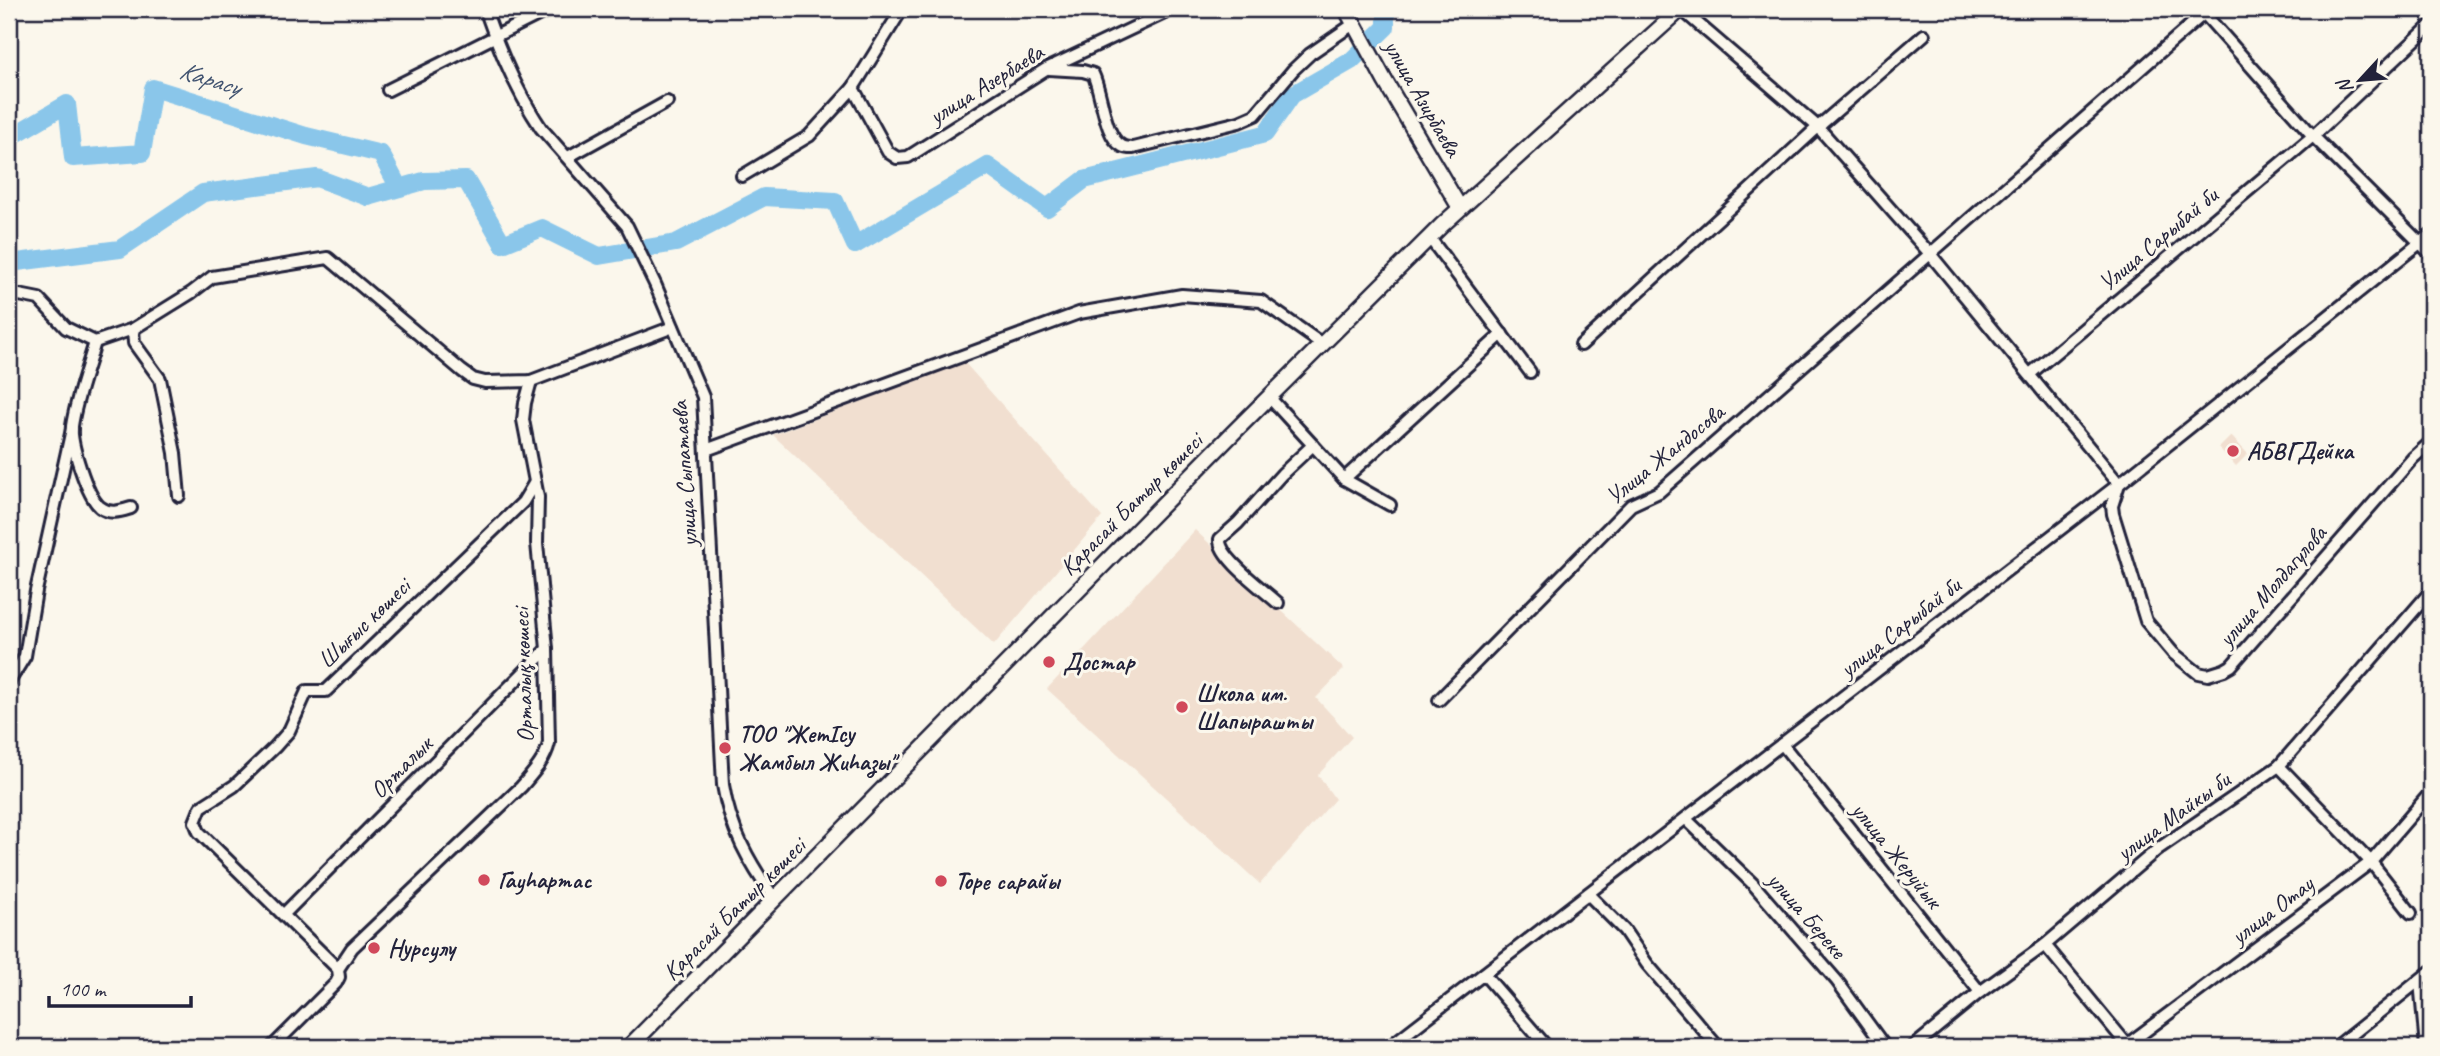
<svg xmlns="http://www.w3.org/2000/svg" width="2440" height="1056" font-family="Caveat,sans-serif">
<rect width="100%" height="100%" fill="#fbf7ec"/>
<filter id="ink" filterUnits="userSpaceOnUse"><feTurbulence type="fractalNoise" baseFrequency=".0143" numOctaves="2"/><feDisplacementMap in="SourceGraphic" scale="14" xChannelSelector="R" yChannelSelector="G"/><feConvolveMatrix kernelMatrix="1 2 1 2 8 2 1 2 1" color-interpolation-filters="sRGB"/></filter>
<g filter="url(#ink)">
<g fill="#f1dfd0">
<polygon points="964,362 1102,517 994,645 773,435"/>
<polygon points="2231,436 2248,454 2236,466 2219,448"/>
<polygon points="1195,530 1344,669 1316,698 1352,737 1318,775 1335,799 1260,884 1047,689"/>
</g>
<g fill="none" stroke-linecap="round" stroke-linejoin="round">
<g stroke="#8ac6ea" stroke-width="18">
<polyline points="9,138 67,104 73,158 142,153 153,88 306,136 381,154 399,188"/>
<polyline points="9,263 120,249 203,193 317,178 368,197 424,181 466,180 503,244 542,228 599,256 676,243 764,197 835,201 855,245 988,166 1047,208 1084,180 1265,134 1292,95 1351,61 1386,27 1386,9"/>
</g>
<defs>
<g id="minor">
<path d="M485,9C499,50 517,92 541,128L627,226L655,284L703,397L723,785C730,829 749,863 775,899"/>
<polyline points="902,9 853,88 888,152 897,158 908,157 1046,69 1173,9"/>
<polyline points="1681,9 1818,127 1931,255 2119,484 2112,506 2113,514 2146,621 2173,653 2198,673 2208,675 2224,670 2231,666 2413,458 2431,442"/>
<polyline points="2200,9 2313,136 2431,254"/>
<path d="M1049,69L1083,71L1093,74C1102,92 1104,137 1122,146C1125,148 1129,148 1133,148L1239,122L1255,115L1293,70L1310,54L1355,23"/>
<polyline points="388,90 550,9"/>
<polyline points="568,157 667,102"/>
<polyline points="742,176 809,136 853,88"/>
<polyline points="1429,237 1530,372"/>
<polyline points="9,293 39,299 66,328 95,342 133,329 191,293 212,277 328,258 462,371 473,379 485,382 531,381 673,327"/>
<polyline points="133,329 134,343 160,379 175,453 179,496"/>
<path d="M95,342C87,370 76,398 72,426C70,443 87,496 100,507C110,515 121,511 131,508"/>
<polyline points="1581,345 1818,127 1924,35"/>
<polyline points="2030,374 2313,136 2431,25"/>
<polyline points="1269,397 1344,479 1390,505"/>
<polyline points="706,450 1079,313 1182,295 1261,301 1322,344"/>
<polyline points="1344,479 1502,334"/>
<path d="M1278,603C1264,590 1218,557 1220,539L1238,523L1282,474L1313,445"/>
<polyline points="9,682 25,656 36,591 72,429"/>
<polyline points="1439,700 1631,505 1659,492 2209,9"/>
<polyline points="1782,744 1980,992"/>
<polyline points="2279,766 2371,862 2411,913"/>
<polyline points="1686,819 1753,884 1837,981 1885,1047"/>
<polyline points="1588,894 1624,930 1647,964 1718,1047"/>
<polyline points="284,914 547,649"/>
<polyline points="2045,945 2129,1047"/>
<path d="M338,969L352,948L521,787C532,774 545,761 549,743L547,649L537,543L538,497L523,420L525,403L531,381"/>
<polyline points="1484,974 1547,1047"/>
<polyline points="2420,981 2426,1047"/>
<polyline points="272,1047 336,983 339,977 338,969 199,832 195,822 201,807 234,786 275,747 289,731 307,691 326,691 523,502 535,482"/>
<polyline points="1389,1047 2119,484 2431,234"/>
<polyline points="1913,1047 1980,992 2045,945 2158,849 2279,766 2431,591"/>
<polyline points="2124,1047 2371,862 2431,792"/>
<polyline points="2336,1047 2431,971"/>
</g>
<g id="major">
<polyline points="1346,9 1385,81 1460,208"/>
<polyline points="629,1047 1233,433 1442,225 1681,9"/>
</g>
</defs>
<use href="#minor" stroke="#22223b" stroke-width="16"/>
<use href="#major" stroke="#22223b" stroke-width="19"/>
<use href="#minor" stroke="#fbf7ec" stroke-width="10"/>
<use href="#major" stroke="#fbf7ec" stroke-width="14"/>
</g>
</g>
<g fill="#d1495b" stroke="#fbf7ec" stroke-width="2.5">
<circle cx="2233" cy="451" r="7"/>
<circle cx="1049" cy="662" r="7"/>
<circle cx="1182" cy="707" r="7"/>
<circle cx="725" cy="748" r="7"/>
<circle cx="484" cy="880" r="7"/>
<circle cx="941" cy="881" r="7"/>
<circle cx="374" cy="948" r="7"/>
</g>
<g text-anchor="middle" stroke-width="6" stroke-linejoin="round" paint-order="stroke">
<g font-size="24" fill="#22223b" stroke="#fbf7ec">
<text transform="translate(986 84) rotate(-32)" y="8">улица Азербаева</text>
<text transform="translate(1423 98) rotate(60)" y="8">улица Азирбаева</text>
<text transform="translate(2158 239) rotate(-40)" y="8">Улица Сарыбай би</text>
<text transform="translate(1665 454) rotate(-39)" y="8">Улица Жандосова</text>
<text transform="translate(684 474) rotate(-94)" y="8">улица Сыпатаева</text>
<text transform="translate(1131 504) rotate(-45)" y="8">Қарасай Батыр көшесі</text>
<text transform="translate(2272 586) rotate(-49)" y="8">улица Молдагулова</text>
<text transform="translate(364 623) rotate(-44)" y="8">Шығыс көшесі</text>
<text transform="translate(1900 627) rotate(-38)" y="8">улица Сарыбай би</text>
<text transform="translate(523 675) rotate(-92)" y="8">Орталық көшесі</text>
<text transform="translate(401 767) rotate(-45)" y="8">Орталык</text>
<text transform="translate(2173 816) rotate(-36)" y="8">улица Майкы би</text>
<text transform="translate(1897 855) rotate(51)" y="8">улица Жеруйык</text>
<text transform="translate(734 909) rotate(-45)" y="8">Қарасай Батыр көшесі</text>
<text transform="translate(2272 910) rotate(-37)" y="8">улица Отау</text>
<text transform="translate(1807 915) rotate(49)" y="8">улица Береке</text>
</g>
<g font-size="24" font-weight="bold" fill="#22223b" stroke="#fbf7ec" text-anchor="start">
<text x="2247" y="459">АБВГДейка</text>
<text x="1063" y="670">Достар</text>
<text x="1196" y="701">Школа им.<tspan x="1196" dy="28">Шапырашты</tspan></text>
<text x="739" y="742">ТОО "ЖетIсу<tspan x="739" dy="28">Жамбыл Жиhазы"</tspan></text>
<text x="498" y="888">Гауhартас</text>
<text x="955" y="889">Торе сарайы</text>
<text x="388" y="956">Нурсулу</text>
</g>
<g font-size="26" font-style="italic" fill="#415370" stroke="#fbf7ec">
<text transform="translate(210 78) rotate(17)" y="9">Карасу</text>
</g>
</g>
<rect width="2440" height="1056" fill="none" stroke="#fbf7ec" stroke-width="35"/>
<rect x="18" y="18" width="2405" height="1021" fill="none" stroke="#22223b" stroke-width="2.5" filter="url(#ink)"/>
<g transform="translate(2360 80) rotate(244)" stroke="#fbf7ec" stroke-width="5" paint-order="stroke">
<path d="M0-5L12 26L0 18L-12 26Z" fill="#22223b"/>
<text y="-10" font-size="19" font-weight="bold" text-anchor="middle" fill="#22223b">N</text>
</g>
<path d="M49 996v10h142v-10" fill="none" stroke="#22223b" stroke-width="3.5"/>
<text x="60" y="996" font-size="21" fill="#22223b" stroke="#fbf7ec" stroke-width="5" paint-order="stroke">100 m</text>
</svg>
